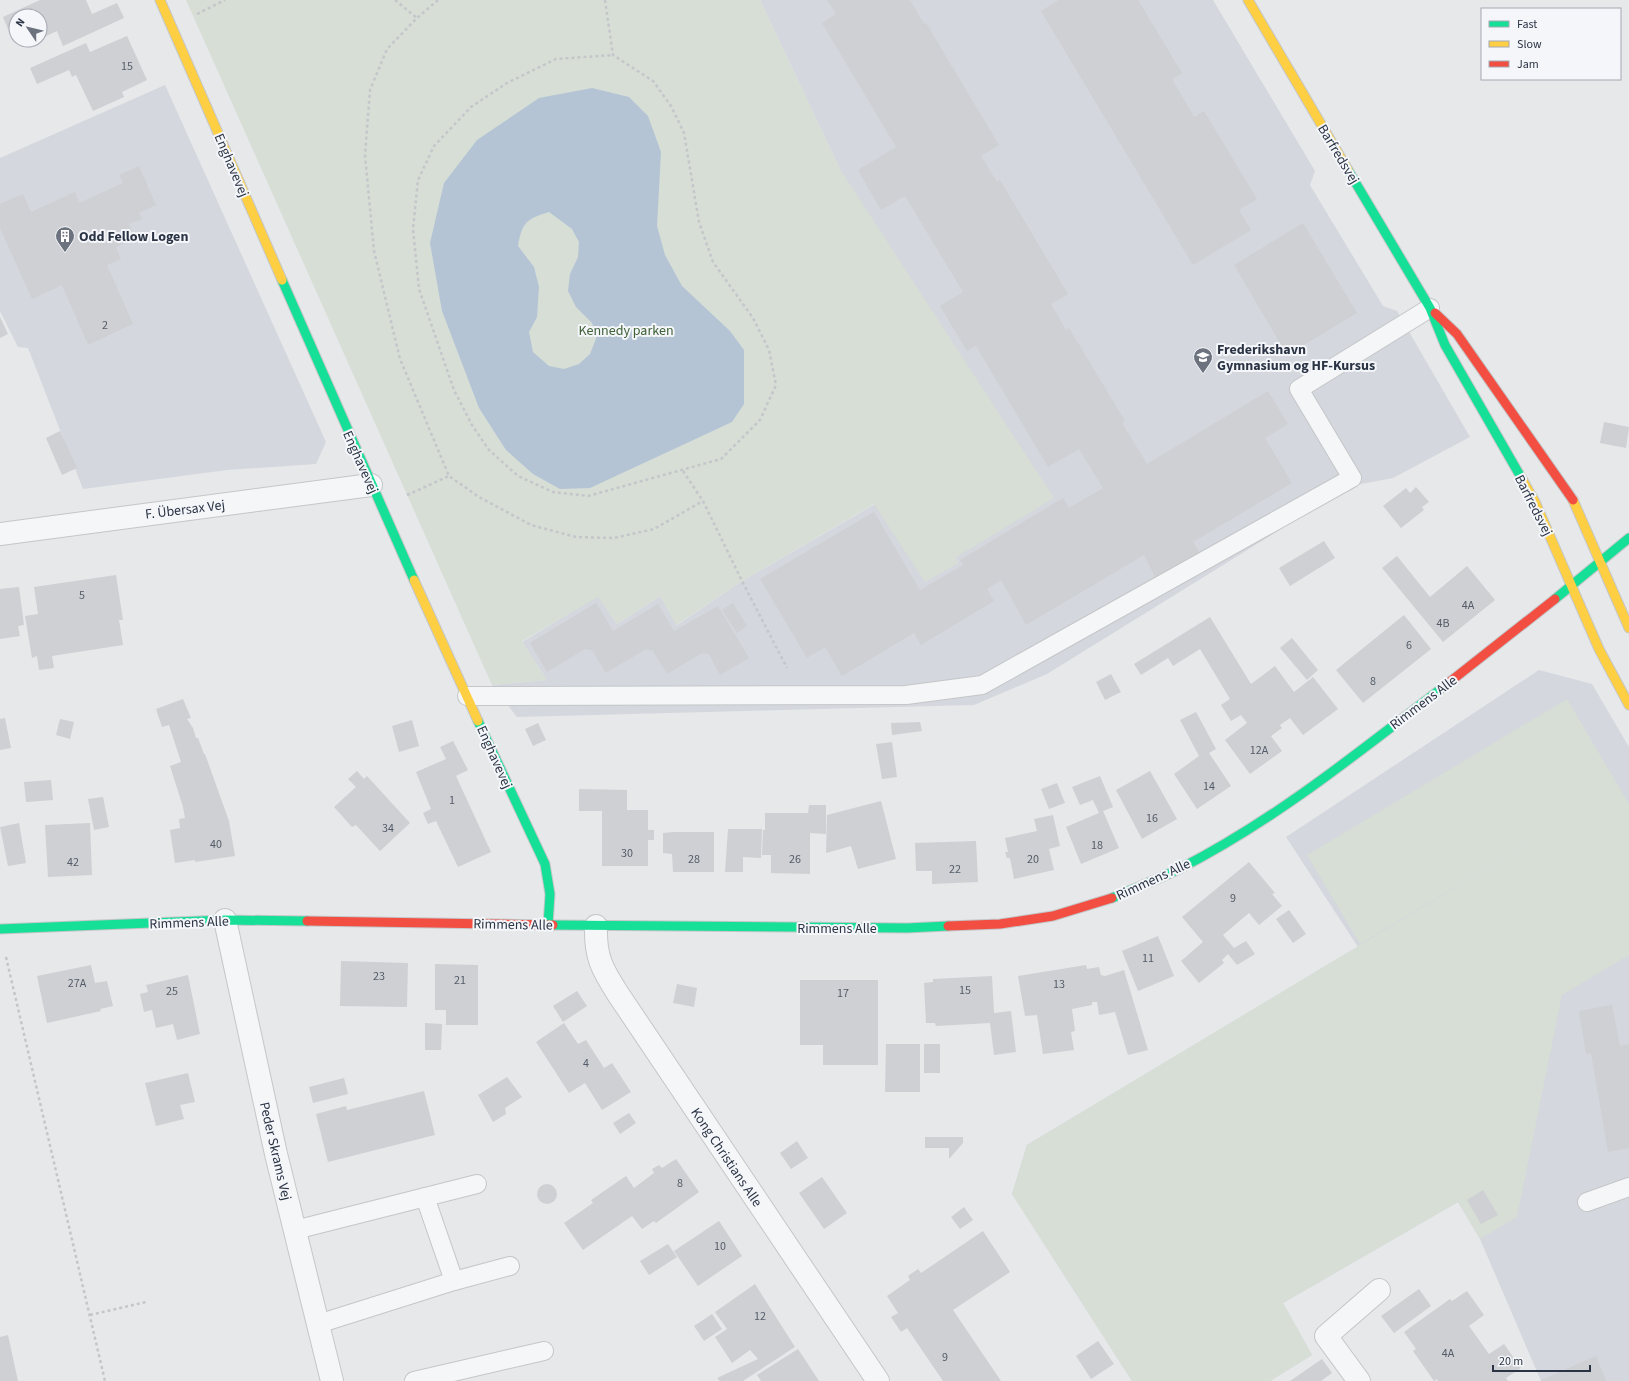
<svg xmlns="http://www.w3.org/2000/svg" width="1629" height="1381" font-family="'Source Sans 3',sans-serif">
<rect width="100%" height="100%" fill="#e6e8ea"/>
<g fill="#d4d7dd">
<polygon points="760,0 1213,0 1315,171 1310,185 1383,306 1397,311 1470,437 1393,478 1351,486 1047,674 974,705 517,717 492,685 547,680 522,642 598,596 617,624 660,596 677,625 742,581 875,504 959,562 955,558 840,169"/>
<polygon points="165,85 326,442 316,464 227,470 83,489 28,348 18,347 0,311 0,158"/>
<polygon points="1539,670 1592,684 1629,747 1629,1381 1541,1381 1480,1239 1458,1202 1283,1303 1312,1355 1270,1381 1132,1381 1012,1194 1027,1145 1358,947 1286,837"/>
</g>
<g fill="#d6ded6">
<polygon points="186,0 760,0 840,169 1054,498 955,558 959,563 925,582 874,504 742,581 676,625 660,596 617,624 598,597 522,641 547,680 492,685"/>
<polygon points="1567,699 1629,804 1629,955 1562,995 1517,1217 1480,1239 1458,1202 1283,1303 1312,1355 1270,1381 1132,1381 1012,1194 1027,1145 1548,832 1360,944 1307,855"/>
</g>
<path fill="#b4c4d5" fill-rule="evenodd" d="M592,88L629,97L648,116L661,152L657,226L665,255L682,286L730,331L744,350V404L732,422L590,488L560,489L533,474L506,450L479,408L442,311L430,243L444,183L477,140L539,98ZM549,212L572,229L579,242L578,257L570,274L568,291L576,307L592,323L597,336L590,354L579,364L564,369L549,366L533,352L529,332L537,317L539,287L534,267L518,246C522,223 526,219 549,212Z"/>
<g fill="#ced0d3">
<polygon points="40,0 86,0 92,14 117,3 124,18 63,46 57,31 40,39 40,16 16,16 16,32 10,34 3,17"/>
<polygon points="827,0 910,0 924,24 926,23 999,145 981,156 997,182 1000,180 1068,294 1051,304 1066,330 1069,328 1125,421 1122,423 1147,464 1268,391 1288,424 1265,438 1292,483 1193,542 1200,553 1157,581 1144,555 1026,625 1001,580 987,589 994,601 921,645 914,633 842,676 825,647 807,658 760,579 874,512 920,590 963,565 960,560 1063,498 1069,508 1103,488 1079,449 1048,467 976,346 967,351 940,306 963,292 905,196 881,210 858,170 896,147 822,23 836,14"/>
<polygon points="1059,0 1138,0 1182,73 1172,79 1194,117 1204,111 1257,199 1239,210 1251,230 1193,265 1041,11"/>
<polygon points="127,36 147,80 122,92 124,97 93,111 76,75 72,77 69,70 37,84 30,68 86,43 90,52"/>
<polygon points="139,166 156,205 139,213 142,219 129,224 135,238 116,247 121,259 107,265 133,324 88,345 62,285 32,299 0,228 0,204 23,194 31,212 75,192 79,203 123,183 119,175"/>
<polygon points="1303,223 1357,313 1287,355 1234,265"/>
<polygon points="0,317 8,334 0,338"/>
<polygon points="1604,422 1629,427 1626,448 1600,443"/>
<polygon points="60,431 77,468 62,475 46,438"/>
<polygon points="1416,487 1429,502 1422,507 1424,510 1401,528 1383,506 1406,488 1410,493"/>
<polygon points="1324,541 1335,558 1290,586 1279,568"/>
<polygon points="1397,556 1430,597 1467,566 1495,600 1443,642 1382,568"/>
<polygon points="116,575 123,620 119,620 123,645 52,656 54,668 39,670 37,656 32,658 25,616 38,614 34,587"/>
<polygon points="19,587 24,625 18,626 20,636 0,639 0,589"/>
<polygon points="596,603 613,631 658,604 674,631 718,606 749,658 720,675 709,654 702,653 667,674 653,651 646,649 606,673 592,650 585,649 547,672 530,643"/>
<polygon points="733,603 747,626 737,633 722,610"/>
<polygon points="1404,615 1431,649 1363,703 1336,670"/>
<polygon points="1210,617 1251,684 1275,666 1294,692 1313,677 1338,709 1303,735 1290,718 1280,725 1282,728 1271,736 1282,751 1250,774 1225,740 1247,723 1241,715 1231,721 1221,705 1230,699 1200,649 1173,666 1168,658 1141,675 1134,664"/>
<polygon points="1292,638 1318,670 1307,680 1280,648"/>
<polygon points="1111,674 1121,692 1105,700 1096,682"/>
<polygon points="183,699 191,718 187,719 193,728 196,738 198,738 204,754 205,754 229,821 235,856 195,862 195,860 175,863 170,830 180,828 179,819 185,818 183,807 170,766 181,762 169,725 162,727 156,709"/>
<polygon points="1196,712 1216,749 1209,753 1231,786 1197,809 1174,774 1199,756 1180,720"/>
<polygon points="5,718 11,748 0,750 0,719"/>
<polygon points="60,719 74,722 70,739 56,735"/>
<polygon points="412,720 419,746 399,752 392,726"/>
<polygon points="920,722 922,731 892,735 891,723"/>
<polygon points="538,723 546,740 533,746 525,729"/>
<polygon points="453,741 468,770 456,776 491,852 458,867 436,821 428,824 423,813 431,809 416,772 446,759 440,747"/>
<polygon points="892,742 897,777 882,779 876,744"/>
<polygon points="357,771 364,779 367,776 410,823 380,851 356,825 352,827 334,807 356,787 348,779"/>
<polygon points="1150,771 1177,819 1142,839 1116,790"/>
<polygon points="1100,776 1113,807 1103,811 1119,848 1081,864 1066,827 1099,813 1093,800 1080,805 1072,787"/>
<polygon points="51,780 53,800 26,802 24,782"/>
<polygon points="1057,783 1065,803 1049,809 1041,789"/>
<polygon points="579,789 627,790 627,810 648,810 648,830 654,830 654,840 648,840 648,866 602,866 602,811 579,811"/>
<polygon points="103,797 109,827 94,830 88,799"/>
<polygon points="881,801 896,859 858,869 851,846 826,853 827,815"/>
<polygon points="809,805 826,805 826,834 810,833 810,874 771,873 771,855 762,855 763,830 765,830 765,813 808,813"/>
<polygon points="1053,815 1060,846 1049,849 1054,870 1014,879 1010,858 1007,858 1005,852 1008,852 1005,838 1037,831 1034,819"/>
<polygon points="19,823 26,863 8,866 0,827"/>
<polygon points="90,823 92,875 48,877 45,825"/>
<polygon points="728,829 762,829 761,858 743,857 743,872 725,872"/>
<polygon points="673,832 714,832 714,872 673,872 672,854 663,853 663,833"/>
<polygon points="976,841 978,882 932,884 932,871 916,871 915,843"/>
<polygon points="1249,862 1275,893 1272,894 1282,906 1259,925 1249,913 1223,935 1234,948 1246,941 1255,954 1237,965 1228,954 1222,960 1224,963 1199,983 1181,961 1203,942 1182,917"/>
<polygon points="1289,910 1306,934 1293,943 1276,919"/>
<polygon points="1158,936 1174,976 1138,991 1122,951"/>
<polygon points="341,961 408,963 407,1007 340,1006"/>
<polygon points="435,964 478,965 478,1025 446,1025 446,1010 435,1010"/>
<polygon points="91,965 95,983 107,981 113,1006 100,1009 101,1011 47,1023 37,976"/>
<polygon points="1086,965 1087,969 1099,967 1101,975 1105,976 1124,970 1148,1050 1128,1055 1115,1012 1099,1015 1097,1002 1092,1002 1092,1005 1072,1009 1075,1031 1071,1032 1074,1050 1043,1054 1037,1015 1025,1016 1018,976"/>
<polygon points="188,975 200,1034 177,1040 173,1024 156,1028 152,1010 144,1012 140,994 148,992 146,985"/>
<polygon points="992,976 994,1013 1011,1011 1016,1052 994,1055 990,1023 936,1026 935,1023 926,1023 924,983 933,982 933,979"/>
<polygon points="800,980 878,980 878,1065 823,1065 823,1045 800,1045"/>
<polygon points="677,984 697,988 694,1007 673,1003"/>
<polygon points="577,991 587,1006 563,1022 553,1006"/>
<polygon points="1612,1005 1620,1046 1629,1044 1629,1148 1608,1152 1591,1053 1586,1054 1579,1011"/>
<polygon points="425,1023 442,1024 441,1050 425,1050"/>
<polygon points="564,1023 578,1044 586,1040 604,1068 612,1063 631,1092 602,1110 585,1083 569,1093 536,1042"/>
<polygon points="886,1044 920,1044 920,1092 885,1092"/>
<rect x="924" y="1044" width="16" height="29"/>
<polygon points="188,1073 195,1102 180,1105 184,1119 156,1126 145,1083"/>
<polygon points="507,1077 522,1097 505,1108 506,1114 493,1122 478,1095"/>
<polygon points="344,1078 348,1094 313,1103 309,1087"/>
<polygon points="424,1091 435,1135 328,1162 316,1114 346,1106 347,1110"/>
<polygon points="629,1113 636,1123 620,1134 613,1123"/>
<polygon points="925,1137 963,1137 963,1143 949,1159 949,1148 925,1148"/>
<polygon points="797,1141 808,1158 791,1169 780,1153"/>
<polygon points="676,1159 699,1192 656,1223 654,1221 642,1229 632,1216 583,1250 564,1223 593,1203 591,1200 626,1176 634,1188 654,1173 652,1169 659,1165 662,1168"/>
<polygon points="822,1177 847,1213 824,1229 799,1193"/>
<circle cx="547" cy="1194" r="10"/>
<polygon points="1483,1190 1498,1215 1481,1224 1467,1200"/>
<polygon points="964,1207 973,1220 960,1229 951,1217"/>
<polygon points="719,1221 742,1256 698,1286 674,1251"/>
<polygon points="983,1231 1010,1272 953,1310 1001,1381 943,1381 907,1328 901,1332 891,1317 898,1313 887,1296 910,1280 908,1276 918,1269 921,1273"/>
<polygon points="668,1244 677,1257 649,1275 640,1261"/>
<polygon points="755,1284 795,1347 743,1381 720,1381 717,1378 758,1359 750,1350 732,1363 715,1337 727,1329 715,1312"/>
<polygon points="1419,1289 1431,1306 1394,1333 1381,1316"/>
<polygon points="1467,1291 1484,1315 1469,1326 1489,1354 1504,1344 1521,1368 1506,1378 1508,1381 1438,1381 1437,1379 1434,1381 1413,1351 1416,1349 1404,1332 1450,1299 1452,1301"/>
<polygon points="712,1314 722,1329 704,1341 694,1326"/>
<polygon points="8,1335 18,1381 0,1381 0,1337"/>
<polygon points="1098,1341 1114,1364 1091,1379 1076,1356"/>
<polygon points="798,1349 819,1381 761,1381 757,1375"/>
<polygon points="1596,1356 1606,1381 1542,1381 1541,1380"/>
<polygon points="1322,1359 1332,1373 1321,1381 1290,1381"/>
</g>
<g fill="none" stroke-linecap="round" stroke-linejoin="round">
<defs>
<g id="lane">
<polyline points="467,696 906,695 982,685 1352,478 1299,389 1430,308"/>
<polyline points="425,1197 454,1281"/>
<polyline points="1587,1202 1629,1187"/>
<polyline points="295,1230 477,1184"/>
<polyline points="318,1324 454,1281 510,1266"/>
<polyline points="414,1381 544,1351"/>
</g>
<g id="street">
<polyline points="0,534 371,485"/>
<polyline points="225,920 276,1154 332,1381"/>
<path d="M596,926C595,957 602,969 618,994L878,1381"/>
<polyline points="1359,1381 1326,1336 1379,1290"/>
</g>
<g id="fast">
<polyline points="1348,170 1430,308 1445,345 1522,479"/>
<polyline points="282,280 414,580"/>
<polyline points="1555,599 1629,538"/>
<polyline points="478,721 545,864 550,894 548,925"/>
<path d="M1112,898C1135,888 1159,879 1181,868C1275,820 1359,752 1442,688"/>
<polyline points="553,925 907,928 948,926"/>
<polyline points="0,929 225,920 307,921"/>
</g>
<g id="slow">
<polyline points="160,0 282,280"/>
<polyline points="1248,0 1348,170"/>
<polyline points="1522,479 1535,502 1599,649 1629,705"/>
<polyline points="1573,500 1629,628"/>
<polyline points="414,580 478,721"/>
</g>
<g id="jam">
<polyline points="1435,313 1457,334 1573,500"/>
<polyline points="1442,688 1555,599"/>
<polyline points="307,921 553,925"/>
<polyline points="948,926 1000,924 1053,916 1112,898"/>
</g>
</defs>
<use href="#lane" stroke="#c4c6c8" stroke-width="20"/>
<use href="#street" stroke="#c4c6c8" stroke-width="24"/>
<use href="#fast" stroke="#c4c6c8" stroke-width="11"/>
<use href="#slow" stroke="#c4c6c8" stroke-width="11"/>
<use href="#jam" stroke="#c4c6c8" stroke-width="11"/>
<g stroke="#c5c6ca" stroke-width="2.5" stroke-dasharray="3 3" stroke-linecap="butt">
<polyline points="395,0 417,18"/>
<polyline points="438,0 417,18 387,49 370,90 365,155 374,251 400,359 449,476 479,497 531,525 576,537 614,538 654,529 703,501"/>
<polyline points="605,0 613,55 653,81 671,106 684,133 699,222 713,262 753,318 769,350 776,385 760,420 721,459 588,496 553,492 518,476 489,450 472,425 454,390 419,289 413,229 418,180 434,146 471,107 507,83 556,59 613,55"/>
<polyline points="197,14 225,0"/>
<polyline points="683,471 703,501 742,581 787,668"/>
<polyline points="407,495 449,476"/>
<polyline points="6,957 105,1381"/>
<polyline points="90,1315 146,1302"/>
</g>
<use href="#lane" stroke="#f5f6f7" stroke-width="18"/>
<use href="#street" stroke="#f5f6f7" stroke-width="22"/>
<use href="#fast" stroke="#16e098" stroke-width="9"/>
<use href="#slow" stroke="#ffcf43" stroke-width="9"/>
<use href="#jam" stroke="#f24e42" stroke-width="9"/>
</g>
<defs>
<symbol id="building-pin" viewBox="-11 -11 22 30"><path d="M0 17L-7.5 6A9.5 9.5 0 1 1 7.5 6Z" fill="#6c737f" stroke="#f4f6f9"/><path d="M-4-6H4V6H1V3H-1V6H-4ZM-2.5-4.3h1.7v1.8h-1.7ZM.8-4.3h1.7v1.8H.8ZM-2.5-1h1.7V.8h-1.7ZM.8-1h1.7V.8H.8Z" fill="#fff"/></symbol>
<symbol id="school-pin" viewBox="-11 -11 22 30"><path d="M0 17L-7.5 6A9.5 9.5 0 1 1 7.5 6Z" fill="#6c737f" stroke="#f4f6f9"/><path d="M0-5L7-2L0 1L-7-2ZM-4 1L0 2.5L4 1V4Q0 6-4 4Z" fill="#fff"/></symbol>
</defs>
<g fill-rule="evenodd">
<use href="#building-pin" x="54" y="225" width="22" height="30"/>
<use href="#school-pin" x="1192" y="346" width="22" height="30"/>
</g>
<g text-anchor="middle" stroke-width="4" stroke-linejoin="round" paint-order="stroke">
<g font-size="12" fill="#545c69">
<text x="127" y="70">15</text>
<text x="105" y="329">2</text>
<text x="82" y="599">5</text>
<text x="1468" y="609">4A</text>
<text x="1443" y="627">4B</text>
<text x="1409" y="649">6</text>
<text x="1373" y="685">8</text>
<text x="1259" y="754">12A</text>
<text x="1209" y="790">14</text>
<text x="452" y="804">1</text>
<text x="1152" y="822">16</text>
<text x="388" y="832">34</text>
<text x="216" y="848">40</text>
<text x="1097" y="849">18</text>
<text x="627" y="857">30</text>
<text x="694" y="863">28</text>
<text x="795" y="863">26</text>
<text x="1033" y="863">20</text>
<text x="73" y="866">42</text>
<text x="955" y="873">22</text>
<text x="1233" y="902">9</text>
<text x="1148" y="962">11</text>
<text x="379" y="980">23</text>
<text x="460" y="984">21</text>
<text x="77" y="987">27A</text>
<text x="1059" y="988">13</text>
<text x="965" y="994">15</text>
<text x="172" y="995">25</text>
<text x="843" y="997">17</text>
<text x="586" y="1067">4</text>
<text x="680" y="1187">8</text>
<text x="720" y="1250">10</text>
<text x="760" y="1320">12</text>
<text x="1448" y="1357">4A</text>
<text x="945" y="1361">9</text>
</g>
<g font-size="14" fill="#2b3445" stroke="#f4f6f9">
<text transform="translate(1339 154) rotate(59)" y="5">Barfredsvej</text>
<text transform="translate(232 165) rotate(67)" y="5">Enghavevej</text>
<text transform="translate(361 462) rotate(66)" y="5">Enghavevej</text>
<text transform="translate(1534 505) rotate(63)" y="5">Barfredsvej</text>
<text transform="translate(185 509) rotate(-7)" y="5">F. Übersax Vej</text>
<text transform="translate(1423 702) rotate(-37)" y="5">Rimmens Alle</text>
<text transform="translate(495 757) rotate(66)" y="5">Enghavevej</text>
<text transform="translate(1153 879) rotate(-25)" y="5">Rimmens Alle</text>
<text transform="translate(189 922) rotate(-2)" y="5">Rimmens Alle</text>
<text transform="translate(513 924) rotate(1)" y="5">Rimmens Alle</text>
<text x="837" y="933">Rimmens Alle</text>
<text transform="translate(276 1151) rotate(77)" y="5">Peder Skrams Vej</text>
<text transform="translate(727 1157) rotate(56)" y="5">Kong Christians Alle</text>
</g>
<g font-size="14" font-weight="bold" fill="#2b3445" stroke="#f4f6f9" text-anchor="start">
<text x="79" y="241">Odd Fellow Logen</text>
<text x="1217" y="354">Frederikshavn<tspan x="1217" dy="16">Gymnasium og HF-Kursus</tspan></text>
</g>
<g font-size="14" fill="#3f6138" stroke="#f4f6f9">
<text x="626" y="335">Kennedy parken</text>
</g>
</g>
<rect x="1481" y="8" width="140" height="72" fill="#f4f6f9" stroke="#a4a8b1"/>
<rect x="1489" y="21" width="20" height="6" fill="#16e098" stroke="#a4a8b1"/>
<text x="1517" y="28" font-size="12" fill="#2b3445">Fast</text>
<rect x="1489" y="41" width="20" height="6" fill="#ffcf43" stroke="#a4a8b1"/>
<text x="1517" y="48" font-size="12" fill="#2b3445">Slow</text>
<rect x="1489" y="61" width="20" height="6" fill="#f24e42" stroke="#a4a8b1"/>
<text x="1517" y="68" font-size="12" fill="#2b3445">Jam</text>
<g transform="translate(28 28) rotate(305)"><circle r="19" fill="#f4f6f9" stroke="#a4a8b1"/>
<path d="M0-3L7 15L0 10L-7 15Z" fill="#6c737f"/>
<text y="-6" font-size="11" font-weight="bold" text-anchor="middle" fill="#2b3445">N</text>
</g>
<path d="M1493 1365v6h97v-6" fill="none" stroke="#2b3445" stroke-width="2"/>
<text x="1499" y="1365" font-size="12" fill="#2b3445" stroke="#f4f6f9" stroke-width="3" paint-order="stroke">20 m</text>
</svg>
